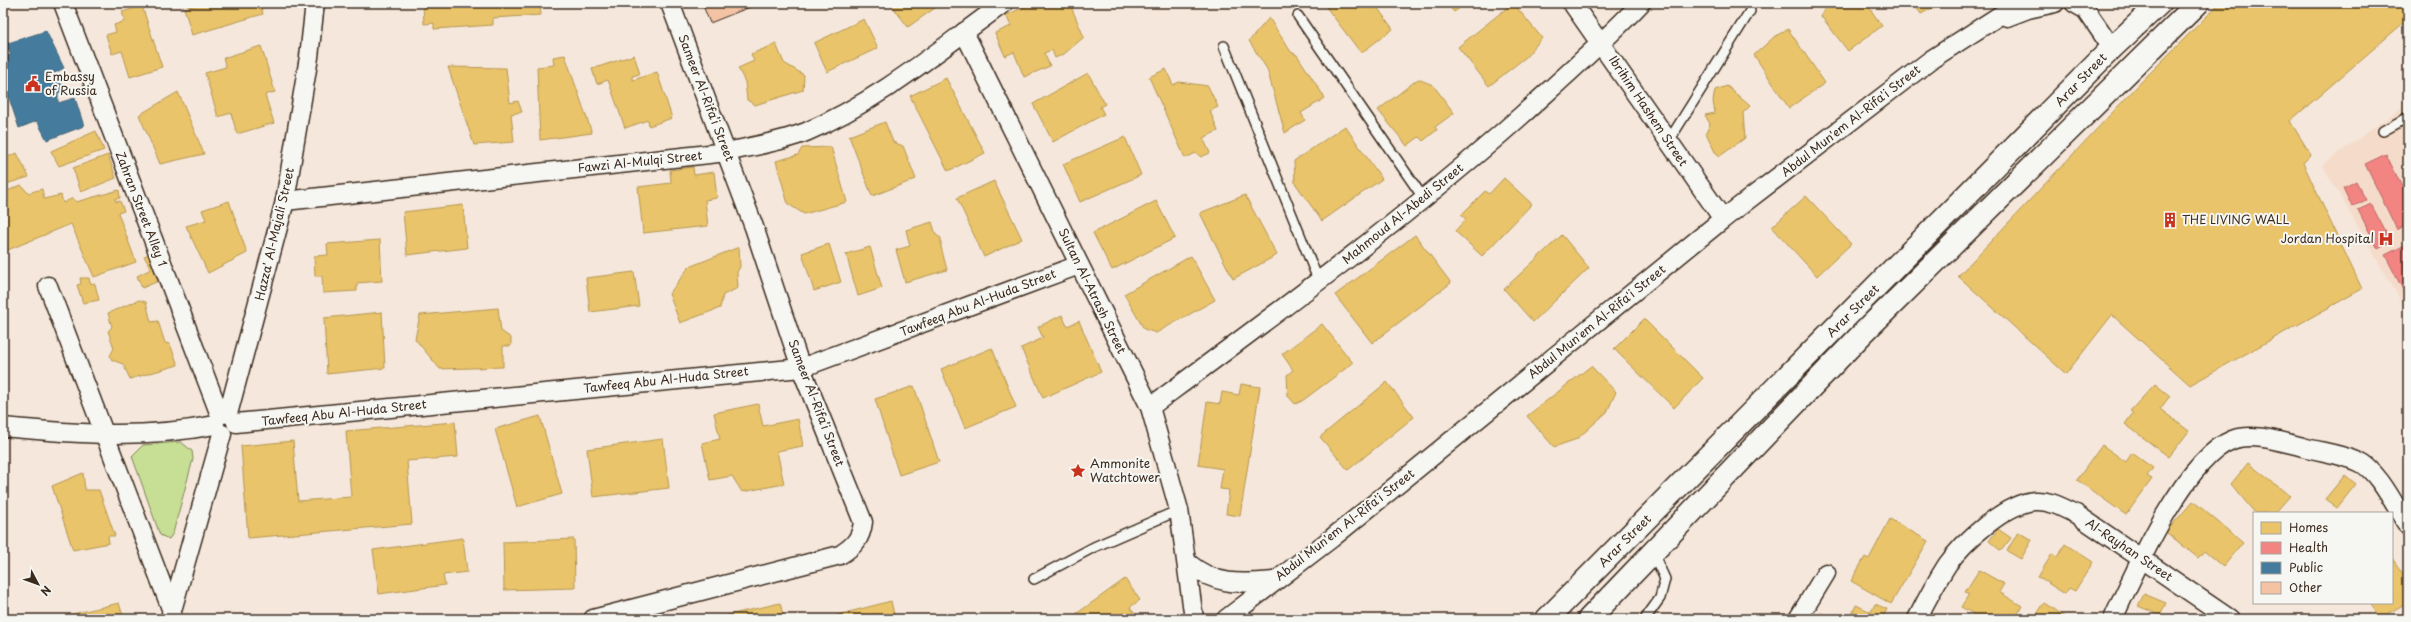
<svg xmlns="http://www.w3.org/2000/svg" width="2411" height="622" font-family="'Playpen Sans',sans-serif">
<rect width="100%" height="100%" fill="#f5e7db"/>
<filter id="ink" filterUnits="userSpaceOnUse"><feTurbulence type="fractalNoise" baseFrequency=".025" numOctaves="2"/><feDisplacementMap in="SourceGraphic" scale="8" xChannelSelector="R" yChannelSelector="G"/><feConvolveMatrix kernelMatrix="1 2 1 2 8 2 1 2 1" color-interpolation-filters="sRGB"/></filter>
<g filter="url(#ink)">
<polygon fill="#f5dcca" points="2408,103 2408,313 2322,165"/>
<polygon fill="#c7df95" stroke="#81845a" points="181,442 192,451 193,459 173,533 169,539 160,535 132,456 143,445"/>
<g fill="#e9c46a" stroke="#b59653">
<polygon points="195,3 262,3 260,4 263,14 192,35 184,8 195,5"/>
<polygon points="423,3 540,3 541,15 493,18 493,25 434,29 434,23 424,24"/>
<polygon points="890,3 942,3 908,27"/>
<polygon points="1034,3 1077,3 1072,9 1084,37 1064,54 1055,58 1052,50 1044,53 1050,66 1024,77 1014,52 1005,56 995,33 1011,26 1006,15"/>
<polygon points="1323,3 1374,3 1393,29 1361,53"/>
<polygon points="1446,3 1467,3 1454,12"/>
<polygon points="1513,3 1542,38 1526,57 1489,86 1458,47"/>
<polygon points="1827,3 1866,3 1882,26 1848,51 1821,16"/>
<polygon points="1913,3 1942,3 1921,14"/>
<polygon points="2220,3 2408,3 2408,19 2290,121 2311,155 2303,163 2362,289 2190,385 2112,315 2066,374 1958,276 2144,79"/>
<polygon points="142,6 162,67 130,77 122,51 112,54 106,35 116,32 114,25 125,21 122,12"/>
<polygon points="1269,18 1291,52 1297,55 1325,98 1301,113 1305,120 1285,133 1267,69 1249,41"/>
<polygon points="864,19 878,48 827,72 814,43"/>
<polygon points="1788,29 1825,83 1789,108 1754,55 1774,37"/>
<polygon points="776,44 784,63 804,75 803,90 755,105 747,100 745,82 738,68 754,61 751,54"/>
<polygon points="261,46 275,92 265,95 274,123 237,134 231,113 218,117 205,73 226,67 223,58"/>
<polygon points="565,55 592,133 540,140 537,67 554,65 553,57"/>
<polygon points="634,55 640,74 632,76 633,80 657,72 672,118 649,126 648,120 625,128 608,80 597,84 592,69"/>
<polygon points="448,67 506,68 510,103 518,101 522,112 511,114 514,142 474,145"/>
<polygon points="1166,69 1173,85 1179,82 1208,86 1218,107 1210,111 1218,131 1203,138 1210,153 1201,157 1196,153 1185,158 1149,77"/>
<polygon points="1088,73 1105,104 1100,107 1104,114 1053,142 1033,104"/>
<polygon points="946,78 985,153 948,171 910,96"/>
<polygon points="1418,79 1433,85 1454,113 1435,127 1437,130 1423,141 1419,137 1407,146 1378,110"/>
<polygon points="1727,86 1750,106 1743,113 1745,138 1720,156 1715,152 1706,133 1710,124 1705,115 1715,113 1713,101 1715,90"/>
<polygon points="178,92 204,154 160,164 139,115"/>
<polygon points="885,122 893,142 903,146 916,179 872,196 849,136"/>
<polygon points="1345,126 1382,179 1322,221 1295,183 1294,161"/>
<polygon points="96,131 104,150 59,166 51,151"/>
<polygon points="1125,137 1141,175 1080,202 1063,164"/>
<polygon points="831,147 847,202 804,214 788,204 776,161 798,155 802,148"/>
<polygon points="17,153 29,177 3,185 3,159"/>
<polygon points="108,155 116,178 81,192 73,168"/>
<polygon points="693,167 694,175 714,172 717,198 705,200 708,226 643,233 638,187 671,183 670,170"/>
<polygon points="1504,178 1532,204 1482,256 1455,231 1466,219 1461,215 1485,191 1489,194"/>
<polygon points="994,181 1022,239 984,257 957,198"/>
<polygon points="21,185 28,193 42,189 44,199 61,195 63,203 73,198 76,202 119,190 120,198 115,199 116,202 120,201 124,211 118,213 136,262 94,277 71,224 3,252 3,193"/>
<polygon points="1245,195 1277,255 1233,279 1200,213"/>
<polygon points="1806,196 1851,244 1817,276 1772,227"/>
<polygon points="229,201 247,253 208,273 186,226 206,220 202,210"/>
<polygon points="1156,201 1175,238 1112,270 1093,233"/>
<polygon points="463,205 467,248 407,255 403,212"/>
<polygon points="932,222 936,235 941,238 941,247 947,270 905,282 896,250 910,246 906,230"/>
<polygon points="1415,235 1451,283 1372,343 1335,295"/>
<polygon points="1562,235 1589,268 1533,322 1504,289"/>
<polygon points="380,240 382,281 357,283 357,291 323,293 322,276 315,276 314,256 328,255 327,244"/>
<polygon points="829,244 841,282 814,291 802,253"/>
<polygon points="739,247 740,267 737,272 738,288 723,295 720,308 680,323 669,294 689,267"/>
<polygon points="870,247 882,288 858,296 846,254"/>
<polygon points="152,253 161,280 142,288 137,276 151,269 144,256"/>
<polygon points="1191,256 1215,300 1156,333 1144,329 1124,294"/>
<polygon points="634,272 639,306 590,312 586,278"/>
<polygon points="80,278 89,278 90,283 95,284 99,300 83,303 77,285 81,284"/>
<polygon points="139,300 146,302 151,322 158,321 165,343 170,344 178,365 130,379 123,364 112,360 110,356 114,348 108,331 112,327 108,313"/>
<polygon points="498,308 501,331 511,338 511,346 503,346 503,367 440,369 415,339 420,315"/>
<polygon points="382,312 385,368 327,374 324,318"/>
<polygon points="1062,315 1067,326 1079,321 1101,372 1043,398 1021,348 1043,338 1038,327"/>
<polygon points="1644,319 1703,378 1674,408 1614,349"/>
<polygon points="1322,324 1353,363 1302,401 1295,404 1288,396 1287,375 1293,370 1282,354"/>
<polygon points="992,348 1016,407 965,428 941,369"/>
<polygon points="1591,366 1616,392 1607,412 1577,439 1554,447 1527,416"/>
<polygon points="1387,382 1414,417 1348,470 1320,437"/>
<polygon points="1241,384 1260,387 1240,516 1226,514 1229,490 1220,489 1223,469 1198,465 1207,402 1220,404 1222,392 1239,395"/>
<polygon points="2155,384 2170,396 2160,409 2189,431 2169,457 2125,424 2133,413 2130,411"/>
<polygon points="914,386 939,462 899,475 875,399"/>
<polygon points="758,404 763,426 798,419 803,446 777,451 784,484 742,492 732,476 710,480 702,443 720,439 714,413"/>
<polygon points="540,416 562,494 517,507 495,429"/>
<polygon points="455,422 458,457 407,461 412,524 248,538 241,446 293,441 298,501 351,497 346,431"/>
<polygon points="663,439 669,488 593,497 587,449"/>
<polygon points="2102,445 2126,462 2132,453 2153,468 2147,476 2152,479 2126,515 2077,480"/>
<polygon points="2248,463 2290,496 2275,513 2255,513 2231,484"/>
<polygon points="83,473 85,490 99,490 115,536 108,536 109,543 73,550 52,486"/>
<polygon points="2345,475 2356,484 2337,508 2325,499"/>
<polygon points="2193,501 2243,543 2223,567 2204,551 2198,558 2166,532"/>
<polygon points="1890,519 1928,541 1891,604 1851,581 1865,557 1869,559"/>
<polygon points="1998,529 2011,538 2001,551 1989,541"/>
<polygon points="2018,532 2032,540 2021,559 2007,551"/>
<polygon points="463,538 467,572 443,575 445,585 379,594 373,550"/>
<polygon points="574,539 575,588 504,590 503,542"/>
<polygon points="2065,544 2093,562 2075,591 2069,588 2065,594 2038,577 2052,554 2057,557"/>
<polygon points="2392,558 2408,581 2408,602 2380,618 2370,603 2392,603"/>
<polygon points="1979,570 2004,584 1999,592 2022,606 2015,619 1971,619 1974,614 1961,607 1969,594 1965,592"/>
<polygon points="1125,579 1140,600 1130,607 1137,617 1134,619 1069,619"/>
<polygon points="2144,594 2166,603 2160,615 2138,606"/>
<polygon points="891,601 895,619 830,619 830,617"/>
<polygon points="119,603 124,619 52,619"/>
<polygon points="780,603 784,619 720,619 720,617"/>
<polygon points="2044,603 2069,619 2034,619"/>
<polygon points="1875,604 1887,609 1882,619 1850,619 1856,605 1871,612"/>
<polygon points="1821,613 1834,619 1819,619"/>
</g>
<g fill="#f28482" stroke="#bb6964">
<polygon points="2386,154 2408,199 2408,224 2397,230 2365,164"/>
<polygon points="2356,181 2366,200 2352,207 2343,188"/>
<polygon points="2371,204 2391,242 2378,249 2358,210"/>
<polygon points="2403,246 2408,257 2408,290 2404,292 2385,255"/>
</g>
<polygon fill="#457b9d" stroke="#426377" points="46,31 64,68 53,74 55,80 67,88 58,93 58,103 75,98 84,126 47,140 37,121 19,128 3,80 3,56 11,55 5,44"/>
<polygon fill="#f4c3a4" stroke="#3b2a1e" points="702,3 760,3 710,23"/>
<g fill="none" stroke-linecap="round" stroke-linejoin="round">
<defs>
<g id="lane">
<polyline points="1298,16 1424,199"/>
<polyline points="1224,46 1319,282"/>
<polyline points="2383,131 2408,117"/>
<polyline points="1668,142 1750,11"/>
<polyline points="1034,579 1094,547 1179,510"/>
<polyline points="1645,619 1660,598 1665,579 1653,553"/>
</g>
<g id="street">
<polyline points="63,3 220,415"/>
<polyline points="1572,3 1723,219"/>
<polyline points="2074,3 2086,10 2112,48"/>
<polyline points="2007,17 2028,9 2055,3"/>
<polyline points="964,32 1150,407 1179,510 1194,619"/>
<path d="M285,201L727,152C753,146 781,142 806,132C879,101 940,49 1004,3"/>
<polyline points="48,286 172,611"/>
<path d="M1150,407C1277,313 1404,220 1522,115C1563,78 1603,43 1641,3"/>
<polyline points="228,414 285,201 309,57 315,3"/>
<polyline points="236,423 801,368 1079,265"/>
<path d="M3,427C75,434 144,439 215,425"/>
<path d="M1188,563C1216,586 1239,584 1274,581"/>
<polyline points="171,614 222,434"/>
<path d="M593,619L840,555C854,546 861,539 863,522L801,368L754,227L670,3"/>
<polyline points="1226,619 1332,538 1723,219 1932,59 2019,3"/>
<polyline points="1798,619 1826,573"/>
<path d="M1917,619C1926,601 1936,582 1947,565C1963,542 2006,503 2035,501C2050,500 2063,508 2076,514L2230,619"/>
<path d="M2113,619C2134,573 2184,459 2232,440C2253,432 2282,442 2303,447C2321,452 2341,454 2359,462C2378,470 2396,508 2408,526"/>
</g>
<g id="secondary">
<polyline points="1547,619 2112,48 2160,3"/>
<polyline points="1589,619 1863,333 2198,3"/>
</g>
</defs>
<use href="#lane" stroke="#3b2a1e" stroke-width="12"/>
<use href="#street" stroke="#3b2a1e" stroke-width="21"/>
<use href="#secondary" stroke="#3b2a1e" stroke-width="25"/>
<use href="#lane" stroke="#f6f6f2" stroke-width="9"/>
<use href="#street" stroke="#f6f6f2" stroke-width="18"/>
<use href="#secondary" stroke="#f6f6f2" stroke-width="22"/>
</g>
</g>
<defs>
<symbol id="civic-bare" viewBox="-9 -9 18 18"><path d="M-.6-6.5H3V-4.5H.6V-3L4-1V1h2V6H-6V1h2V-1L-.6-3ZM-1.2 2.5V6h2.4V2.5Z" fill="#c8321e" stroke="#f6f6f2" stroke-width="2.5" paint-order="stroke"/></symbol>
<symbol id="building-bare" viewBox="-9 -9 18 18"><path d="M-4-6H4V6H1V3H-1V6H-4ZM-2.5-4.3h1.7v1.8h-1.7ZM.8-4.3h1.7v1.8H.8ZM-2.5-1h1.7V.8h-1.7ZM.8-1h1.7V.8H.8Z" fill="#c8321e" stroke="#f6f6f2" stroke-width="2.5" paint-order="stroke"/></symbol>
<symbol id="hospital-bare" viewBox="-9 -9 18 18"><path d="M-5-5h3v3.5h4V-5h3V5h-3V1.5h-4V5h-3Z" fill="#c8321e" stroke="#f6f6f2" stroke-width="2.5" paint-order="stroke"/></symbol>
<symbol id="sight-bare" viewBox="-9 -9 18 18"><path d="M0-6L1.8-2.2L6-1.7L2.9 1.2L3.7 5.4L0 3.3L-3.7 5.4L-2.9 1.2L-6-1.7L-1.8-2.2Z" fill="#c8321e" stroke="#f6f6f2" stroke-width="2.5" paint-order="stroke"/></symbol>
</defs>
<g fill-rule="evenodd">
<use href="#civic-bare" x="22" y="73" width="22" height="22"/>
<use href="#building-bare" x="2159" y="209" width="22" height="22"/>
<use href="#hospital-bare" x="2375" y="228" width="22" height="22"/>
<use href="#sight-bare" x="1067" y="460" width="22" height="22"/>
</g>
<g text-anchor="middle" stroke-width="4" stroke-linejoin="round" paint-order="stroke">
<g font-size="12" fill="#3b2a1e" stroke="#f6f6f2" text-anchor="start">
<text x="45" y="81">Embassy<tspan x="45" dy="14">of Russia</tspan></text>
<text x="2182" y="224">THE LIVING WALL</text>
<text x="2374" y="243" text-anchor="end">Jordan Hospital</text>
<text x="1090" y="468">Ammonite<tspan x="1090" dy="14">Watchtower</tspan></text>
</g>
<g font-size="12" fill="#3b2a1e" stroke="#f6f6f2">
<text transform="translate(2081 80) rotate(-46)" y="4">Arar Street</text>
<text transform="translate(706 98) rotate(69)" y="4">Sameer Al-Rifa’i Street</text>
<text transform="translate(1648 111) rotate(56)" y="4">Ibrihim Hashem Street</text>
<text transform="translate(1851 121) rotate(-38)" y="4">Abdul Mun'em Al-Rifa'i Street</text>
<text transform="translate(640 162) rotate(-6)" y="4">Fawzi Al-Mulqi Street</text>
<text transform="translate(141 209) rotate(69)" y="4">Zahran Street Alley 1</text>
<text transform="translate(1403 214) rotate(-39)" y="4">Mahmoud Al-Abedi Street</text>
<text transform="translate(275 234) rotate(-77)" y="4">Hazza' Al-Majali Street</text>
<text transform="translate(1092 291) rotate(64)" y="4">Sultan Al-Atrash Street</text>
<text transform="translate(978 303) rotate(-21)" y="4">Tawfeeq Abu Al-Huda Street</text>
<text transform="translate(1853 311) rotate(-45)" y="4">Arar Street</text>
<text transform="translate(1597 322) rotate(-39)" y="4">Abdul Mun'em Al-Rifa'i Street</text>
<text transform="translate(666 380) rotate(-6)" y="4">Tawfeeq Abu Al-Huda Street</text>
<text transform="translate(816 403) rotate(69)" y="4">Sameer Al-Rifa’i Street</text>
<text transform="translate(344 413) rotate(-6)" y="4">Tawfeeq Abu Al-Huda Street</text>
<text transform="translate(1345 525) rotate(-38)" y="4">Abdul Mun'em Al-Rifa'i Street</text>
<text transform="translate(1625 541) rotate(-45)" y="4">Arar Street</text>
<text transform="translate(2129 550) rotate(34)" y="4">Al-Rayhan Street</text>
</g>
</g>
<rect width="2411" height="622" fill="none" stroke="#f6f6f2" stroke-width="16"/>
<rect x="8" y="8" width="2395" height="606" fill="none" stroke="#3b2a1e" stroke-width="1.5" filter="url(#ink)"/>
<rect x="2253" y="512" width="140" height="92" fill="#f6f6f2" stroke="#aba49d"/>
<rect x="2261" y="522" width="20" height="12" fill="#e9c46a" stroke="#aba49d"/>
<text x="2289" y="532" font-size="12" fill="#3b2a1e">Homes</text>
<rect x="2261" y="542" width="20" height="12" fill="#f28482" stroke="#aba49d"/>
<text x="2289" y="552" font-size="12" fill="#3b2a1e">Health</text>
<rect x="2261" y="562" width="20" height="12" fill="#457b9d" stroke="#aba49d"/>
<text x="2289" y="572" font-size="12" fill="#3b2a1e">Public</text>
<rect x="2261" y="582" width="20" height="12" fill="#f4c3a4" stroke="#aba49d"/>
<text x="2289" y="592" font-size="12" fill="#3b2a1e">Other</text>
<g transform="translate(38 584) rotate(131)" stroke="#f6f6f2" stroke-width="3" paint-order="stroke">
<path d="M0-3L7 15L0 10L-7 15Z" fill="#3b2a1e"/>
<text y="-6" font-size="11" font-weight="bold" text-anchor="middle" fill="#3b2a1e">N</text>
</g>
</svg>
